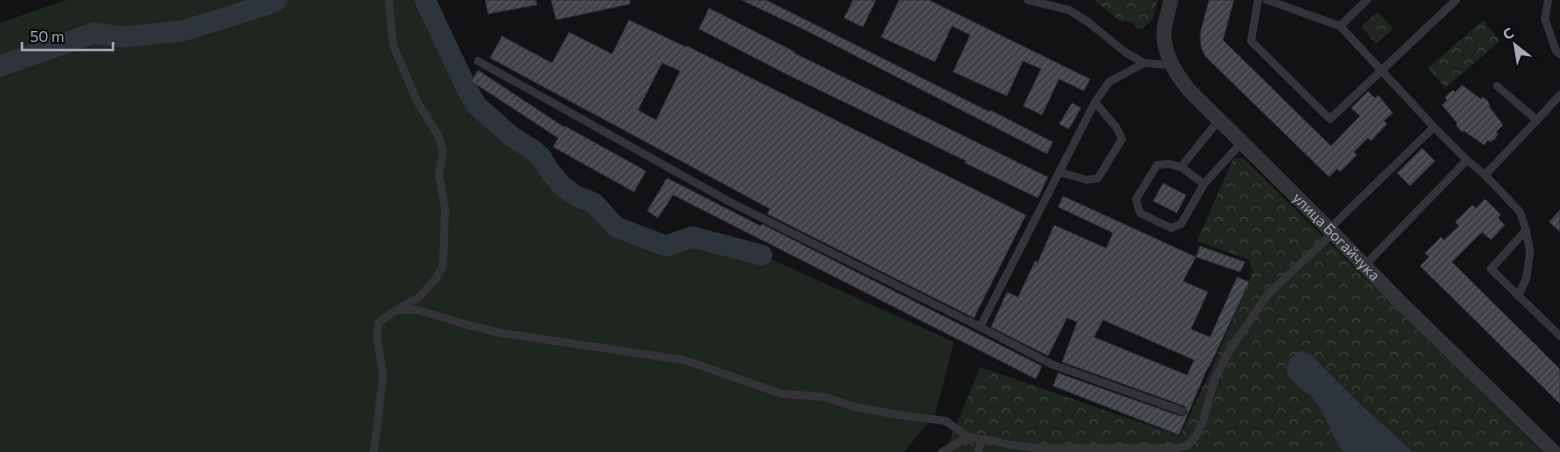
<svg xmlns="http://www.w3.org/2000/svg" width="1560" height="452" font-family="Commissioner,sans-serif">
<defs>
<pattern id="forest-crowns" width="20" height="18" patternUnits="userSpaceOnUse" patternTransform="scale(1.25)"><rect width="20" height="18" fill="#1f2620"/><path d="M2 6a3 3 0 1 1 6 0M12 15a3 3 0 1 1 6 0" fill="none" stroke="#3d433e"/></pattern>
<pattern id="building-hatch" width="6" height="6" patternUnits="userSpaceOnUse" patternTransform="scale(1.25)"><rect width="6" height="6" fill="#414247"/><path d="M-1 1l2-2M0 6l6-6M5 7l2-2" fill="none" stroke="#595a5f"/></pattern>
</defs>
<rect width="100%" height="100%" fill="#121214"/>
<g fill="url(#forest-crowns)">
<polygon points="1094,0 1158,0 1152,20 1142,29 1136,28 1132,22 1120,21"/>
<polygon points="1378,12 1393,29 1376,44 1361,26"/>
<polygon points="1483,20 1500,41 1445,88 1428,68"/>
<polygon points="1243,158 1542,452 945,452 980,367 1180,436 1209,374 1249,282 1252,271 1249,260 1197,241 1233,159"/>
</g>
<polygon fill="#1f2620" points="66,0 425,0 466,87 476,105 511,136 533,150 541,157 549,170 562,186 576,196 594,203 616,227 666,246 692,237 762,255 954,342 935,415 904,452 0,452 0,23"/>
<path fill="#2d343b" d="M1301,351L1310,354L1360,404L1413,452H1344L1339,446C1332,432 1325,415 1316,402C1309,392 1297,387 1290,378C1282,367 1291,355 1301,351Z"/>
<g fill="none" stroke-linecap="round" stroke-linejoin="round">
<g stroke="#2d343b" stroke-width="21">
<polyline points="425,0 466,87 476,105 511,136 533,150 541,157 549,170 562,186 576,196 594,203 616,227 666,246 692,237 762,255"/>
<polyline points="0,66 94,33 122,37 182,31 260,7 277,0"/>
</g>
</g>
<g fill="url(#building-hatch)" stroke="#2d2c30" fill-rule="evenodd">
<polygon points="485,0 536,0 537,5 488,14"/>
<polygon points="551,0 630,0 630,4 556,20"/>
<polygon points="741,0 766,0 990,112 990,110 1053,142 1047,154 805,30"/>
<polygon points="853,0 876,0 863,27 844,18"/>
<polygon points="899,0 929,0 1090,79 1084,91 1059,79 1042,115 1023,106 1041,69 1023,61 1007,96 953,72 970,35 952,26 935,62 881,37"/>
<polygon points="1209,0 1234,0 1223,40 1331,146 1360,116 1351,108 1368,91 1375,98 1378,95 1393,113 1384,121 1387,124 1371,141 1368,138 1354,152 1357,155 1340,172 1337,169 1329,177 1205,56 1201,47 1200,33"/>
<polygon points="709,8 795,52 794,53 1048,177 1038,198 965,163 966,161 784,73 699,29"/>
<path d="M629,20L686,47L687,46L1026,215L974,318L767,214L770,209L490,58L502,36L552,63L569,32L612,54ZM662,63L680,71L656,120L638,110Z"/>
<polygon points="478,70 564,127 565,126 646,171 634,192 553,147 558,138 471,81"/>
<polygon points="1462,85 1481,99 1482,97 1487,100 1490,105 1489,106 1503,125 1496,132 1498,134 1495,139 1490,142 1488,140 1484,145 1464,131 1463,132 1459,129 1456,125 1457,123 1442,105 1447,100 1445,98 1448,94 1453,90 1455,92"/>
<polygon points="1072,103 1081,108 1069,129 1059,124"/>
<polygon points="1422,148 1435,161 1410,186 1397,173"/>
<polygon points="667,178 761,226 762,224 1042,366 1036,379 673,195 658,218 647,211"/>
<polygon points="1163,183 1186,195 1177,213 1153,201"/>
<path d="M1063,196L1196,257L1183,281L1208,292L1191,329L1210,337L1237,277L1249,282L1215,355L1209,367H1208L1179,435L1053,386L1058,373L1180,416H1183L1187,413V410L1184,406L1062,362L1077,322L1067,318L1048,356L991,327L1007,292L1018,297L1035,261L1038,262L1054,225L1106,248L1113,233L1058,207ZM1103,320L1194,360L1187,375L1094,337Z"/>
<polygon points="1485,199 1501,215 1498,218 1505,225 1491,240 1482,232 1452,262 1560,369 1560,404 1420,266 1429,257 1425,253 1441,237 1444,240 1459,226 1455,222 1472,205 1476,208"/>
<polygon points="1560,210 1560,232 1549,222"/>
<polygon points="1200,246 1245,262 1240,272 1196,257"/>
</g>
<g fill="none" stroke-linecap="round" stroke-linejoin="round">
<g stroke="#343438" stroke-width="8">
<polyline points="1028,0 1069,10 1088,22 1125,52 1144,63 1171,65"/>
<polyline points="1258,0 1251,41 1330,119 1456,0"/>
<polyline points="1267,0 1340,26 1434,127 1467,160 1485,175 1520,212 1526,230 1491,269 1560,336"/>
<polyline points="1548,0 1545,19 1556,51 1560,54"/>
<polyline points="1340,26 1367,0"/>
<polyline points="478,61 730,202 980,327 1051,364 1182,411"/>
<polyline points="1537,120 1560,95"/>
<polygon points="1169,164 1181,167 1204,184 1181,224 1171,228 1140,213 1136,199 1157,165"/>
<polyline points="1181,167 1219,120"/>
<polyline points="1060,172 1087,180 1098,178 1122,139 1116,127 1095,102"/>
<polyline points="1485,175 1537,120 1497,86"/>
<polyline points="1204,184 1242,142"/>
<polyline points="1329,229 1434,127"/>
<polyline points="1365,265 1467,160"/>
<polyline points="1518,296 1526,279 1530,253 1526,230"/>
<polyline points="396,310 418,310 468,325 501,333 684,360 782,394 825,397 855,407 899,415 946,421 968,437 995,441 1010,445 1039,448 1178,448 1188,445 1196,436 1203,421 1215,378 1228,353 1268,294 1333,233"/>
<polyline points="980,327 1095,102 1109,82 1144,63"/>
<polyline points="374,452 383,376 377,338 378,323 396,310 418,298 435,280 443,266 445,209 439,175 443,151 439,137 417,101 393,45 389,0"/>
<polyline points="942,452 968,437"/>
<polyline points="978,452 982,439"/>
</g>
<path stroke="#343438" stroke-width="15" id="s1" d="M1171,0C1169,8 1167,16 1165,24C1160,48 1174,72 1189,90L1329,229L1399,301L1554,452"/>
</g>
<g text-anchor="middle" stroke-width="4" stroke-linejoin="round" paint-order="stroke">
<g font-size="15" fill="#a5a9b3" stroke="#0d0d0f">
<text dy="5" stroke="none"><textPath href="#s1" startOffset="305">улица Богайчука</textPath></text>
</g>
</g>
<g transform="translate(1515 45) rotate(329)" stroke="#0d0d0f" stroke-width="4" paint-order="stroke">
<path d="M0-4L9 19L0 12L-9 19Z" fill="#a5a9b3"/>
<text y="-8" font-size="14" font-weight="bold" text-anchor="middle" fill="#a5a9b3">С</text>
</g>
<path d="M22 42v8h91v-8" fill="none" stroke="#a5a9b3" stroke-width="2.5"/>
<text x="30" y="42" font-size="15" fill="#a5a9b3" stroke="#0d0d0f" stroke-width="4" paint-order="stroke">50 m</text>
</svg>
